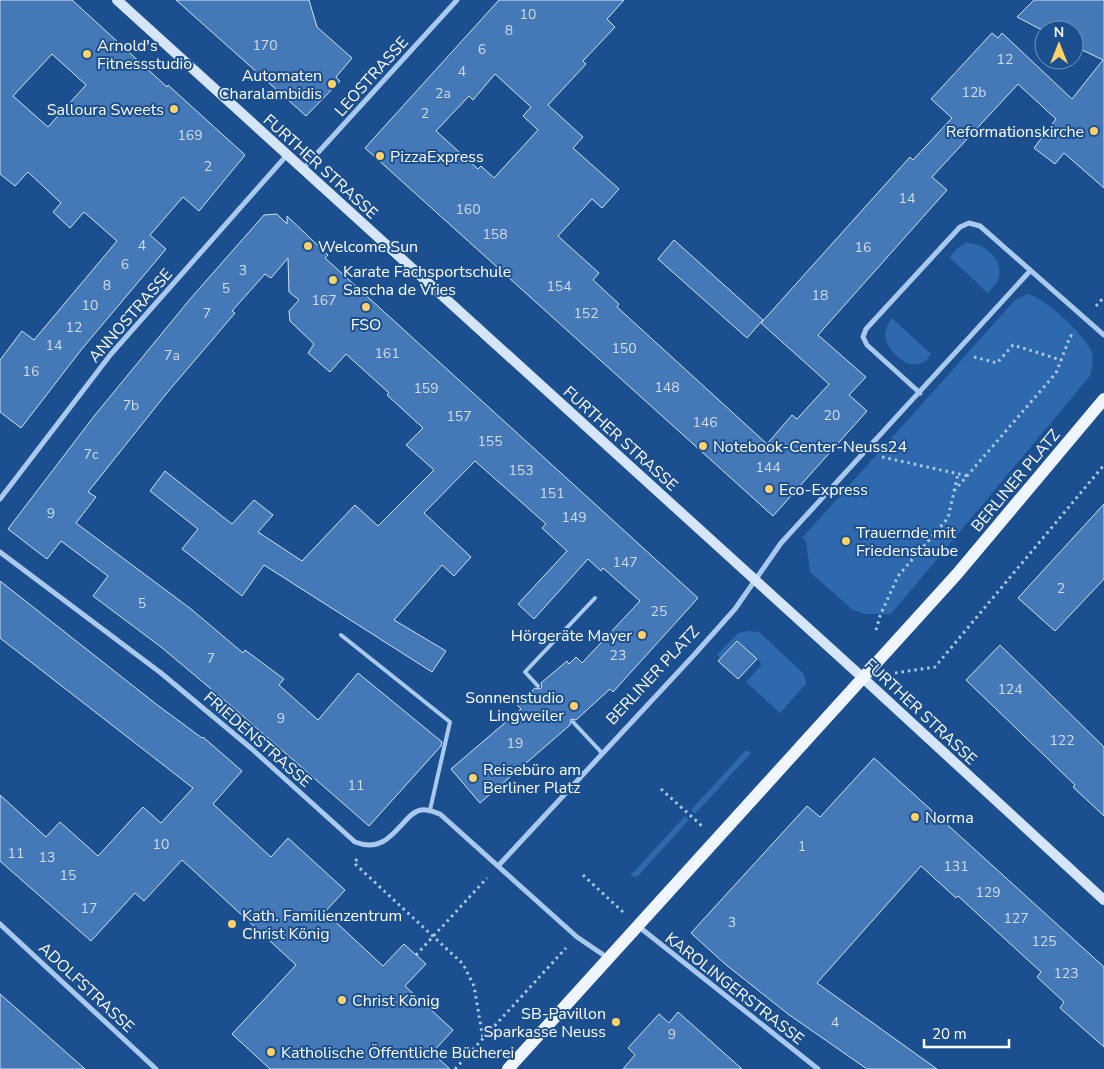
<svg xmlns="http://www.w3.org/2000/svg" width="1104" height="1069" font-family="'Nunito Sans',sans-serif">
<rect width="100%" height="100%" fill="#1b4f8f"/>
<g fill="#2e69ad">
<path d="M966,243C983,242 1006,260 998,280C996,284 991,289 988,293L949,257L959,247Z"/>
<path d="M1028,294C1044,297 1087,337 1092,353C1094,361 1092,369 1090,376L891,614H865L853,610L810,572L806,541L802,538L1015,300Z"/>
<path d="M892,318L931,354L926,361C921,363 915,365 910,364C904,363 901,359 897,356C884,344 881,332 892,318Z"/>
<polygon points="748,631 759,632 804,674 806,684 780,713 746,682 762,664 737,641 721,659 717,655 738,633"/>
<polygon points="746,750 751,753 695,814 691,810"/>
<polygon points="685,816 689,820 637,877 630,876"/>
</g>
<g fill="#4478b7" stroke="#cfe3fa" fill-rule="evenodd">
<path d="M0,0H72L167,87L168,85L245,155L199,211L183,197L150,235L166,249L81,350L21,428L0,412V360L22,331L34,340L117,241L84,212L70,228L53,212L61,203L28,172L15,186L0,174ZM52,54L86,85L48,127L13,96Z"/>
<polygon points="176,0 309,0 317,27 352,58 336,77 340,81 306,116"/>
<path d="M499,0H624L607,19L615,27L583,61L586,64L548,105L583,137L573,148L619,189L602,208L592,199L558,236L599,273L593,280L619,304L617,307L767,444L792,415L797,419L829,384L761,323L910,157L913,160L952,118L931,99L992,33L998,38L1002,33L1072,99L1103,60L1074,46V30L1044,31L1017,17L1034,0H1104V188L1064,153L1055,164L1034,148L1056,119L1018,84L932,177L947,190L818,335L866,377L849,395L867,411L773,516L365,148ZM495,74L531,107L523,116L538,130L494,178L481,166L478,169L436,131L469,96L473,100Z"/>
<polygon points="277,214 287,224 287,216 328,255 325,258 698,598 613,692 610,689 576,720 571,719 570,725 480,803 451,769 521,709 517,705 535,688 540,689 542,687 541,683 567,661 569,664 576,657 582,663 640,601 603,568 601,571 588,559 534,619 518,604 567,551 542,528 546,524 475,461 424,513 471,557 454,576 442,565 394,620 446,651 432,672 264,565 242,596 182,549 198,529 150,491 165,471 232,524 254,500 273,515 258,532 302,561 355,505 378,526 434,470 406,445 423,428 387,395 389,393 346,354 330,372 308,353 314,344 290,321 289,311 299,300 289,292 288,258 271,278 265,274 232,311 235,313 166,394 88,492 96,497 76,523 191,609 243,653 245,650 284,679 279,685 318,720 358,673 442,742 441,746 369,826 229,704 161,647 93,596 108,576 61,541 47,559 8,529 95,415 191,298 264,215"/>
<polygon points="674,240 763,320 747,338 658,259"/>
<polygon points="1104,504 1104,579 1055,631 1018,598"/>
<polygon points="0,581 156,704 202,738 203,737 242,771 213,804 271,857 288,838 345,890 325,912 383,966 404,944 426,964 405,986 453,1030 432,1053 450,1069 270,1069 232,1034 296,965 182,860 144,901 135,893 91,941 0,861 0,795 46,837 60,822 98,856 143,807 161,823 193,788 0,638"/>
<polygon points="737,641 757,659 738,679 718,661"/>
<polygon points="1000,645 1104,747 1104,816 1073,787 1075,785 966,680"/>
<polygon points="874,758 1104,967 1104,1047 1060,1008 1064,1002 1037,977 1041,972 958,896 956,898 921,866 817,983 937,1069 867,1069 788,1014 725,964 691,933 807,806 820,817"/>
<polygon points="0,994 85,1069 0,1069"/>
<polygon points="678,1012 742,1069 623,1069 635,1055 628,1048 659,1014 669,1023"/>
</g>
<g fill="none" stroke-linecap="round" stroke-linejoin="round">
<g stroke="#a9c9ee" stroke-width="3" stroke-dasharray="2.5 4" stroke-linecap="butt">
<polyline points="1096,306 1104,297"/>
<polyline points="974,357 997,363 1013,345 1061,360"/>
<polyline points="882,457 968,476"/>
<polyline points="954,491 1056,373 1070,337 1074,332"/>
<polyline points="876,630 880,616 898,576 948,518 958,474"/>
<polyline points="895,673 935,667 1104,465"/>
<polyline points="661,789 702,826"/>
<polyline points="357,859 354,863 463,964 474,986 483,1039"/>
<polyline points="583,875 623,912"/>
<polyline points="416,955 487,878"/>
<polyline points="455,1069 566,948"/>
</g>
<g stroke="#a9c9ee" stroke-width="4">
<polyline points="341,635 450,722 430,810"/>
<polyline points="538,686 525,672 595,598"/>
<polyline points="573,722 602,753"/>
</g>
<g stroke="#a9c9ee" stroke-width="5">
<polyline points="303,169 457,0"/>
<polyline points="920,393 867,345 863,337 866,329 960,227 969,223 980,226 1104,335"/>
<polyline points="0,499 111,354 287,155"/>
<path d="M0,552L161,673L252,749L355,842C381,852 391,836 408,818C411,815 416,811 421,810C428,809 434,812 440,814L577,937L608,958"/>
<polyline points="498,866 694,655 735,609 781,543 1030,271"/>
<polyline points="0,924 156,1069"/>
<polyline points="638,926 818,1069"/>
</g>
<polyline stroke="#d6e6fa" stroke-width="10" points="117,0 863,678 1104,900"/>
<polyline stroke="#f0f6ff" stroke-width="12" points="508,1069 957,574 1104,399"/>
</g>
<g fill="#ffd166" stroke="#1b4f8f" stroke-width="2">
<circle cx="87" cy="54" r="5"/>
<circle cx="332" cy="84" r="5"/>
<circle cx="174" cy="109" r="5"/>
<circle cx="1094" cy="131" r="5"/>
<circle cx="380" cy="156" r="5"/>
<circle cx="308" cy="246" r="5"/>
<circle cx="333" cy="280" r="5"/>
<circle cx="366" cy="307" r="5"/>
<circle cx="703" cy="446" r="5"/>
<circle cx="769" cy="489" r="5"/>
<circle cx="846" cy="541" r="5"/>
<circle cx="642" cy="635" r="5"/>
<circle cx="574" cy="706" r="5"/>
<circle cx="473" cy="778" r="5"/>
<circle cx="915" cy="817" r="5"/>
<circle cx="232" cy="924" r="5"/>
<circle cx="342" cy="1000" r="5"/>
<circle cx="616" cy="1022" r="5"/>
<circle cx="271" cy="1052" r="5"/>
</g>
<g text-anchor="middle" stroke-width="4" stroke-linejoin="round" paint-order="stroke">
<g font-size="14" fill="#d0dded">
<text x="528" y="19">10</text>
<text x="509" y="35">8</text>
<text x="265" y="50">170</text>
<text x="482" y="54">6</text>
<text x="1005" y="64">12</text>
<text x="462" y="76">4</text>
<text x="974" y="97">12b</text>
<text x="443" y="98">2a</text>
<text x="425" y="118">2</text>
<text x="190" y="140">169</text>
<text x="208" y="171">2</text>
<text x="907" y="203">14</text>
<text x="468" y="214">160</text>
<text x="495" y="239">158</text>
<text x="142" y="250">4</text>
<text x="863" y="252">16</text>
<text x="125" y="269">6</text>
<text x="243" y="275">3</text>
<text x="107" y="290">8</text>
<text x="559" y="291">154</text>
<text x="226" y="293">5</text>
<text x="820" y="300">18</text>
<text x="324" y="305">167</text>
<text x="90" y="310">10</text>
<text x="207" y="318">7</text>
<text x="586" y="318">152</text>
<text x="74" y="332">12</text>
<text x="54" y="350">14</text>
<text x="624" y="353">150</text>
<text x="387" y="358">161</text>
<text x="172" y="360">7a</text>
<text x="31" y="376">16</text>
<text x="667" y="392">148</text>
<text x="426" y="393">159</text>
<text x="131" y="410">7b</text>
<text x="832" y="420">20</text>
<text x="459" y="421">157</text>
<text x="705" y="427">146</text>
<text x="490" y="446">155</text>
<text x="91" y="459">7c</text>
<text x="768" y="472">144</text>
<text x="521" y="475">153</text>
<text x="552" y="498">151</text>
<text x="51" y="518">9</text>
<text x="574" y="522">149</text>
<text x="625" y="567">147</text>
<text x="1061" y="593">2</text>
<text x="142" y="608">5</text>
<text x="659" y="616">25</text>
<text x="618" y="660">23</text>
<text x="211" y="663">7</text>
<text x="1010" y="694">124</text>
<text x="281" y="723">9</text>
<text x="1062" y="745">122</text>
<text x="515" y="748">19</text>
<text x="356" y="790">11</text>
<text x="161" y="849">10</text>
<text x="802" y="851">1</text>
<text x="16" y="858">11</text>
<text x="47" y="862">13</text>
<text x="956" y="871">131</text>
<text x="68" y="880">15</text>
<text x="988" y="897">129</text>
<text x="89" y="913">17</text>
<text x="1016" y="923">127</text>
<text x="732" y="927">3</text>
<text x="1044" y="946">125</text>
<text x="1066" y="978">123</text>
<text x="835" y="1027">4</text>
<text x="672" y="1039">9</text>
</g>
<g font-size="16" fill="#fff" stroke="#1b4f8f" text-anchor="start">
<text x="97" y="51">Arnold's<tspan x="97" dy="18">Fitnessstudio</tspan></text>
<text x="322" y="81" text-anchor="end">Automaten<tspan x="322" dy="18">Charalambidis</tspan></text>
<text x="164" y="115" text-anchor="end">Salloura Sweets</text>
<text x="1084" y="137" text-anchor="end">Reformationskirche</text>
<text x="390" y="162">PizzaExpress</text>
<text x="318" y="252">Welcome Sun</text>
<text x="343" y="277">Karate Fachsportschule<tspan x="343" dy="18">Sascha de Vries</tspan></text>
<text x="366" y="330" text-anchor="middle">FSO</text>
<text x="713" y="452">Notebook-Center-Neuss24</text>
<text x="779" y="495">Eco-Express</text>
<text x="856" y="538">Trauernde mit<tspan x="856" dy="18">Friedenstaube</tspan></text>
<text x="632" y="641" text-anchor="end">Hörgeräte Mayer</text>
<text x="564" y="703" text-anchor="end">Sonnenstudio<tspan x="564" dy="18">Lingweiler</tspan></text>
<text x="483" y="775">Reisebüro am<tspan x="483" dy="18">Berliner Platz</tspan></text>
<text x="925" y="823">Norma</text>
<text x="242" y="921">Kath. Familienzentrum<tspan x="242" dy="18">Christ König</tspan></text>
<text x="352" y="1006">Christ König</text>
<text x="606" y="1019" text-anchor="end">SB-Pavillon<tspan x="606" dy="18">Sparkasse Neuss</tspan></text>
<text x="281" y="1058">Katholische Öffentliche Bücherei</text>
</g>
<g font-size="16" fill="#fff" stroke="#1b4f8f">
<text transform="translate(371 76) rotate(-48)" y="6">LEOSTRASSE</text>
<text transform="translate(321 166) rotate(42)" y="6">FURTHER STRASSE</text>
<text transform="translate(130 315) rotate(-49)" y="6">ANNOSTRASSE</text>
<text transform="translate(621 438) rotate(42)" y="6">FURTHER STRASSE</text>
<text transform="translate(1015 480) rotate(-50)" y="6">BERLINER PLATZ</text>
<text transform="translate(652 675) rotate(-47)" y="6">BERLINER PLATZ</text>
<text transform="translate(921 711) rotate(43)" y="6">FURTHER STRASSE</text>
<text transform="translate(258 739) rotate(41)" y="6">FRIEDENSTRASSE</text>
<text transform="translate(87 987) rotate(43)" y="6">ADOLFSTRASSE</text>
<text transform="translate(735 988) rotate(38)" y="6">KAROLINGERSTRASSE</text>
</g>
</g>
<g transform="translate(1059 45)"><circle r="24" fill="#1b4f8f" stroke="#7695bc"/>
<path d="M0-4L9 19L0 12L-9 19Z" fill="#ffd166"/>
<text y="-8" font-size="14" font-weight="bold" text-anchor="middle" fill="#ffffff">N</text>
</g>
<path d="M924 1039v8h85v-8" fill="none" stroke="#ffffff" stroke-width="2.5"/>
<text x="932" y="1039" font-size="15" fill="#ffffff" stroke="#1b4f8f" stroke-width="4" paint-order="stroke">20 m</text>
</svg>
